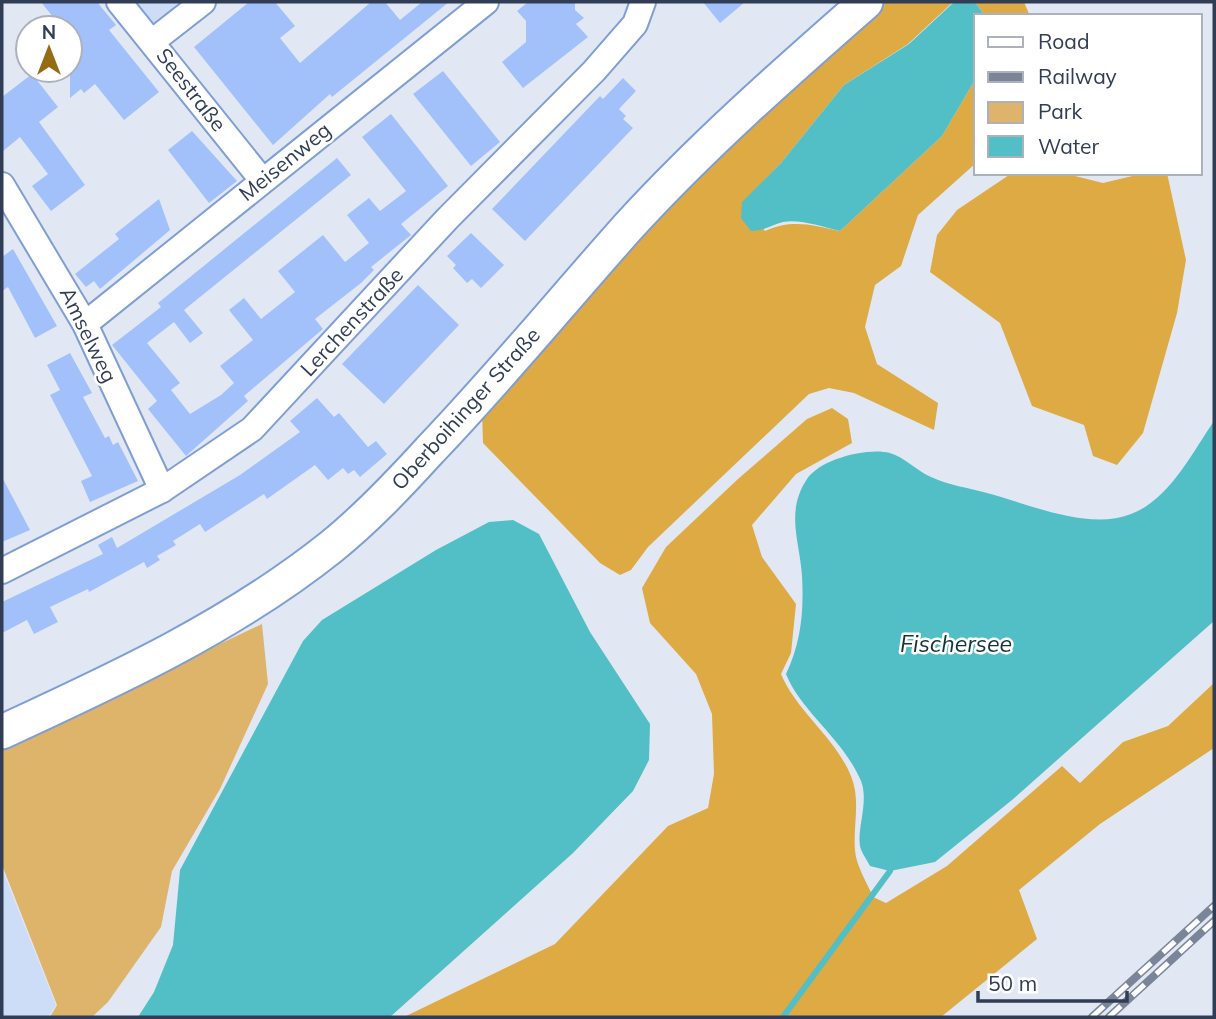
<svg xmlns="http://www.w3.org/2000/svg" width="1216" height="1019" font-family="Mulish,sans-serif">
<rect width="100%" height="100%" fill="#e1e8f4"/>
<g fill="#ceddf7">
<polygon points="131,2 185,2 152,27"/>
<polygon points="2,869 56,1005 48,1017 2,1017"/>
</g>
<polygon fill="#ddb46a" points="262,624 268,684 220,789 172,871 161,927 108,1002 92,1017 50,1017 57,1005 2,865 2,747"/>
<g fill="#da4">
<path d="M884,2H961L952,3L908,44L844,85L781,163L743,202L765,231C792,219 812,225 840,231L942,136L976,78V163L918,215L901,266L875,285L865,327L877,364L938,403L934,430L854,393L829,388L809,394L648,547L631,570L620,575L600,563L483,443L482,411L719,152Z"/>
<polygon points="975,2 1024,2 1030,16 985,16"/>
<polygon points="1012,173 1063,173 1103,183 1145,173 1167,173 1186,260 1177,313 1143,433 1117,465 1093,456 1084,425 1032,406 1000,323 930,272 937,235 957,210"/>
<path d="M832,408L848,419L852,443L796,474L752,525L762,557L796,604L791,653L781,674C797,712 835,737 851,776C862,803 851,831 856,857C859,870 868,885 873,897L886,903L947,866L1062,766L1080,783L1123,742L1168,726L1214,683V748L1100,824L1019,890L1037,939L941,1017H404L555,944L668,826L708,808L714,774L712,714L696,674L650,623L642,588L666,547L738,479L807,419Z"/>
</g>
<g fill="#52bec5">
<path d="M975,2L985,16H976V78L942,136L840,231C822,227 801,219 783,222C771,225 764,231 751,231L741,218L742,202L781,163L844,85L909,44L953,3Z"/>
<path d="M1214,421V621L1012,800L935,862L890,871L870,866C867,860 861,852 860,846C857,827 869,802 861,781C842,737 802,713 786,674C801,643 804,611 802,576C800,542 785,512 807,479C820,459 868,447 890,453C904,457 917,471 931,477C948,485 969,488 987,493C1029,504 1088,531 1131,514C1169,500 1192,453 1214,421Z"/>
<polygon points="513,520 539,534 590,632 650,724 649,760 633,791 573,853 390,1017 138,1017 154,992 173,945 180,870 303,641 322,620 436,550 489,522"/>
</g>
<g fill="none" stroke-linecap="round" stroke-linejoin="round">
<polyline stroke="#52bec5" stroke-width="6" points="783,1017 890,871"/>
</g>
<g fill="#a2c1fa">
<polygon points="41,2 97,2 116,25 109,30 159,92 124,120 95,84 84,93 81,89 70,98 70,28 39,28 53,17"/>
<polygon points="249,2 275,2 295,26 280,38 300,63 371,2 385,2 400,20 422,2 449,2 332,97 330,94 273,145 194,47"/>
<polygon points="528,2 575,2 575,10 584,18 576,24 588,37 523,88 502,62 526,42 526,21 517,11"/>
<polygon points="703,2 745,2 720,23"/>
<polygon points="443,71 500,142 471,166 413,94"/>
<polygon points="32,74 58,107 39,122 85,185 51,211 32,186 48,174 20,137 2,152 2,97"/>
<polygon points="623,78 636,91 619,109 626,116 623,119 633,128 525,241 492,209 600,96 603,99"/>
<polygon points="391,114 448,186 401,224 411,235 371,267 374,270 361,283 315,319 323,329 244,396 248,401 186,456 148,409 157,401 112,345 161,307 158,303 337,158 351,175 184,310 203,333 190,343 174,322 147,343 180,383 171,390 190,414 221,395 234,383 220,366 253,340 229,310 244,298 261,319 295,292 278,271 323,235 345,262 369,243 347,215 369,198 380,211 406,191 362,137"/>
<polygon points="192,131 237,181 209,203 168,150"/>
<polygon points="159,199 170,230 100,289 94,281 86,287 75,274 119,239 115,234"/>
<polygon points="471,233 504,265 481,288 472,279 467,283 453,268 456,265 447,256"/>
<polygon points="13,249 57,326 35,338 8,287 2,291 2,257"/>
<polygon points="418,285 459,325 384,404 342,364"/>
<polygon points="70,353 92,393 83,397 105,438 109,436 113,445 118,442 138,481 90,502 81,481 92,476 50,395 60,390 47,365"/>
<polygon points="317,398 334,417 339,413 368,447 376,441 387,454 360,477 354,470 348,474 343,468 328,480 315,465 267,499 264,494 205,532 200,524 173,541 176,545 157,556 160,560 147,568 144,562 89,592 88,589 50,607 58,622 34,634 27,620 2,633 2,602 103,554 98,545 112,537 117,548 240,475 300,432 290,421"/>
<polygon points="2,477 30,530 2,542"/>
</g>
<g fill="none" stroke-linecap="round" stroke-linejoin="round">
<defs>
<g id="minor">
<polyline points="119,2 262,180"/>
<polyline points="153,41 203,2"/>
<polyline points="2,185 85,324 162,490"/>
<polyline points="85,324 486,2"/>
<polyline points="2,571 162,490 252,429 447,219 594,71 635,24 643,2"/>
</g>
<path id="secondary" d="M2,732C117,679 232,626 331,547C367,518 399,484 430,450C499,378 562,301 628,227C702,146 784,74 866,2"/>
</defs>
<use href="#minor" stroke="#7f9ed4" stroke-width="28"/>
<use href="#secondary" stroke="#7f9ed4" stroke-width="37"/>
<use href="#minor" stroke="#fff" stroke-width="24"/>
<use href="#secondary" stroke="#fff" stroke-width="33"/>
<defs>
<g id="rail">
<polyline points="1092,1017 1214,906"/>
<polyline points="1109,1017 1214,921"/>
</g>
</defs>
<use href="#rail" stroke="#7b8598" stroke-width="8"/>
<use href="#rail" stroke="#fff" stroke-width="5" stroke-dasharray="16" stroke-linecap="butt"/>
</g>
<g text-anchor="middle" stroke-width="5" stroke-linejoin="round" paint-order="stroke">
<g font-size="21" fill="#303d54" stroke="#fff">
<text transform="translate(191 90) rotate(52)" y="7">Seestraße</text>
<text transform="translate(285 162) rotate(-39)" y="7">Meisenweg</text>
<text transform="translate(352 322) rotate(-47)" y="7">Lerchenstraße</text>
<text transform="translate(88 335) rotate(64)" y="7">Amselweg</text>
<text transform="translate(466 409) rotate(-48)" y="7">Oberboihinger Straße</text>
</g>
<g font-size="23" font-style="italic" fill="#133436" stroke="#fff">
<text x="956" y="652">Fischersee</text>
</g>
</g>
<rect width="1216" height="1019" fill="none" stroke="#303d54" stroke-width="7"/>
<rect x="974" y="14" width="228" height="161" fill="#ffffff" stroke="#acb1bb" stroke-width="2"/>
<rect x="988" y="37" width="35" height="10" fill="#ffffff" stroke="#acb1bb" stroke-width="2"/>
<text x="1038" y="49" font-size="21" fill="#303d54">Road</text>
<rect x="988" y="72" width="35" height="10" fill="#7b8598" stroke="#acb1bb" stroke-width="2"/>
<text x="1038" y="84" font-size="21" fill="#303d54">Railway</text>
<rect x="988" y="102" width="35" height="21" fill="#ddb46a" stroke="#acb1bb" stroke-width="2"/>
<text x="1038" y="119" font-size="21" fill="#303d54">Park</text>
<rect x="988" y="136" width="35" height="21" fill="#52bec5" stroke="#acb1bb" stroke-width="2"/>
<text x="1038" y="154" font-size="21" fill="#303d54">Water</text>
<g transform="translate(49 49)"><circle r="33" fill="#ffffff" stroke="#acb1bb" stroke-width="2"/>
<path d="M0-5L12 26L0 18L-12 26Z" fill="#936c15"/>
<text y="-10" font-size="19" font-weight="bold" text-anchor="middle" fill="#303d54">N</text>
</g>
<path d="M978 991v10h149v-10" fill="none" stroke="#303d54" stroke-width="3.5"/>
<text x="988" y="991" font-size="21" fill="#303d54" stroke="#ffffff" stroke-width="5" paint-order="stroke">50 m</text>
</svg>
